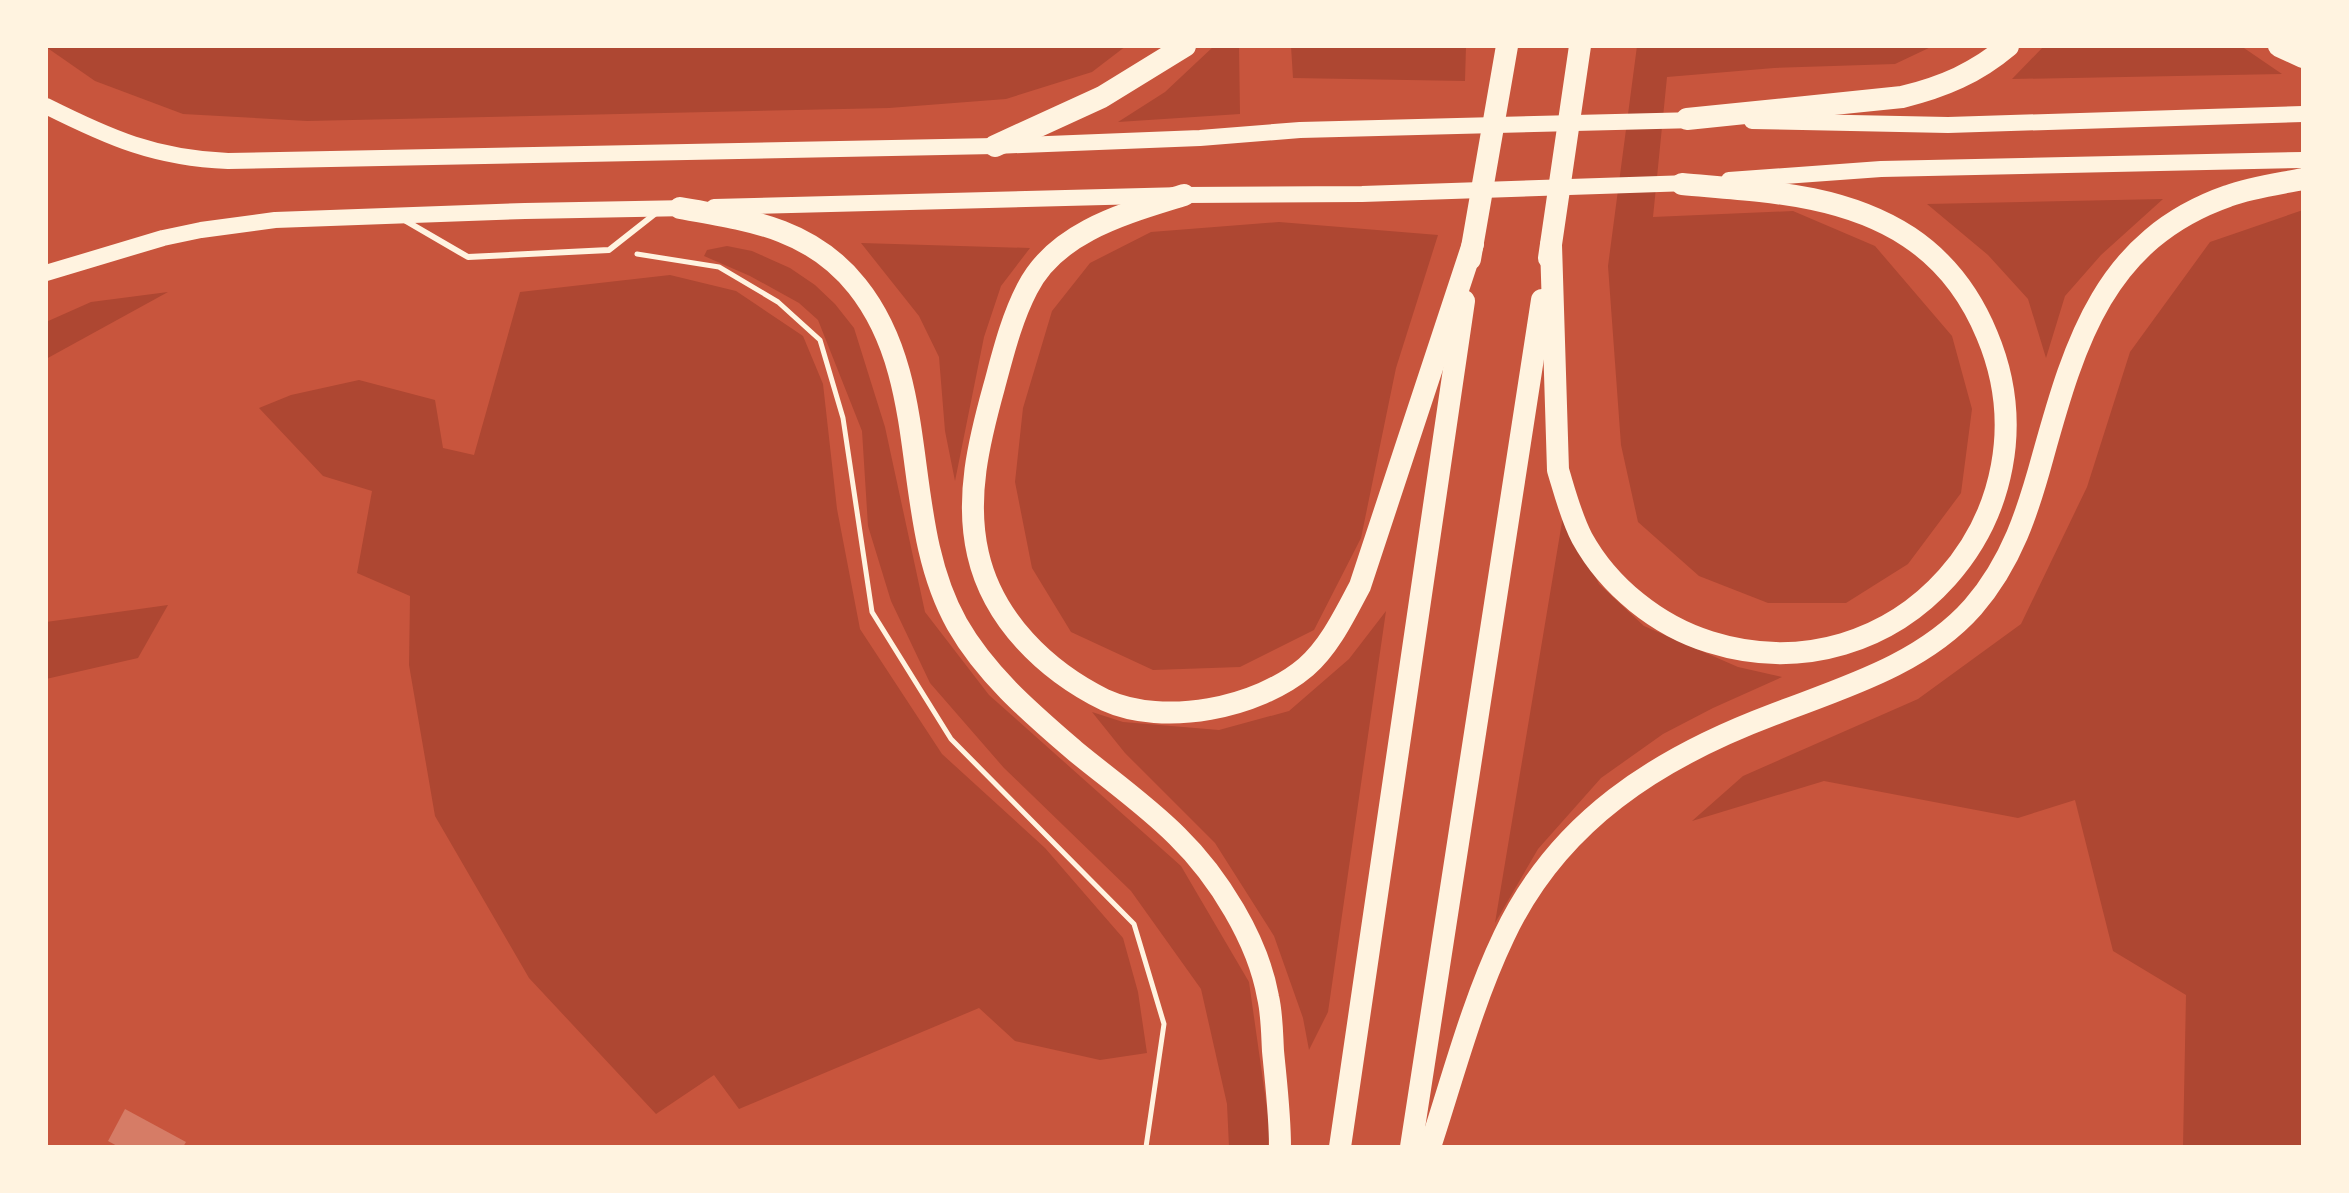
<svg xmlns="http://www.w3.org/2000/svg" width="2349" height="1193" font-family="Overpass,sans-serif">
<rect width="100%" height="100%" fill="#c8553d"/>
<g fill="#ae4732">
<polygon points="1126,46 1092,72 1006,99 889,108 307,121 183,114 95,81 46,47"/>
<polygon points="1214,46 1239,46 1240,114 1118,122 1165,92"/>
<polygon points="1291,46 1466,46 1465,81 1293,78"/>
<polygon points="1637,46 1933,46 1895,64 1774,68 1667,77 1653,217 1793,211 1875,246 1952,336 1972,409 1961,493 1908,564 1846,603 1768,603 1699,576 1638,522 1621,445 1608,266"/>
<polygon points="2044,46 2241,46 2282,74 2012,79"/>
<polygon points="2163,199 2101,255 2065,296 2046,358 2028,299 1988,255 1927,204"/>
<polygon points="2303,210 2303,1147 2183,1147 2186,995 2113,951 2075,800 2018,818 1824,781 1692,821 1743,776 1918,699 2021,624 2087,487 2130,352 2210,242"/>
<polygon points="1279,222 1438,235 1396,368 1361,538 1314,630 1240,667 1153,670 1071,632 1032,568 1015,482 1023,408 1052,311 1090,263 1151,232"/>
<polygon points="861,243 1030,248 1001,286 984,337 955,481 945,431 939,357 919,316"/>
<polygon points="727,246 752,251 790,268 815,285 835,304 854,328 885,427 925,612 989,695 1181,866 1249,982 1270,1130 1268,1147 1229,1147 1227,1104 1201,989 1131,891 1004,768 930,683 891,601 868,526 862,431 818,320 799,303 750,276 704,256 707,250"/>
<polygon points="670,275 736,291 803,336 823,384 837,509 860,629 942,754 1045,848 1123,938 1138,992 1147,1053 1100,1060 1015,1041 979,1008 739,1109 714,1075 656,1114 529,978 435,816 409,665 410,596 357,573 372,491 323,476 259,408 291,395 359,380 435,400 443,448 474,455 520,292"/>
<polygon points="168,292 46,359 46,322 91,302"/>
<polygon points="1564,510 1599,584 1644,626 1738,667 1782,677 1713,708 1663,734 1601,778 1538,849 1495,923"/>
<polygon points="168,605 138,658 46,679 46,622"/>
<polygon points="1386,611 1328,1012 1309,1050 1303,1018 1274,936 1215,843 1125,753 1092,712 1123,722 1219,730 1289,711 1349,659"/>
</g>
<polygon fill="#d67c66" points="125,1109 186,1142 183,1147 119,1147 108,1141"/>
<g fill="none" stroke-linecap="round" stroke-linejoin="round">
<polyline stroke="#fff3e0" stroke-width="5" points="637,254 719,267 778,302 820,340 843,418 872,612 951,739 1134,924 1164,1024 1146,1147"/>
<polyline stroke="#fff3e0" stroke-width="6" points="406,221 468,257 609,250 656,213"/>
<g stroke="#fff3e0" stroke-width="16">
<path d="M46,106C110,138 155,158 228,161L995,146L1200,138L1300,130L1697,120"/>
<polyline points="1752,121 1948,125 2303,114"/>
<polyline points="1729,180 1881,169 2303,160"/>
<polyline points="714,207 1184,195 1362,194 1690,183"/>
<polyline points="46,273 163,238 201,230 275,220 525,211 690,208"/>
</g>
<g stroke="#fff3e0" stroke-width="22">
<polyline points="2279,46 2303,57"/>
<path d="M1687,119L1902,97C1943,87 1976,73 2008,46"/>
<polyline points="995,146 1102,97 1185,46"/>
<path d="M1184,195C1127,213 1056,231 1027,289C1011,320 1003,354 994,387C979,441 965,498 978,554C993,620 1046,671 1105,700C1164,727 1258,708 1306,667C1330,646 1345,614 1360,586L1473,244"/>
<path d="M680,208C749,220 811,228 857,286C934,382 898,519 957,624C986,675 1031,713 1075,751C1109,779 1146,805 1177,836C1218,876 1258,940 1268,997C1272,1014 1272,1033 1273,1051C1276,1083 1280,1115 1280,1147"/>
<path d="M1551,245L1558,470C1565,493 1571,517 1582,538C1609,587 1658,626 1710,642C1898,701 2062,513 1987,335C1971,296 1945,261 1909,237C1842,193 1760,191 1682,184"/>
<polyline points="1549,258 1580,46"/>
<polyline points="1470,259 1507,46"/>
<polyline points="1340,1147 1464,301"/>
<polyline points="1411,1147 1542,300"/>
<path d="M1430,1147C1453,1077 1472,1003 1504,936C1558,821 1658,758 1772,715C1842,688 1922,665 1973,607C2012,562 2028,511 2043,456C2075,341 2105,239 2228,196C2252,187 2278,184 2303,179"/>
</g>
</g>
<rect width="2349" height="1193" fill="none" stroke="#fff3e0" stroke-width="96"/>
</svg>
